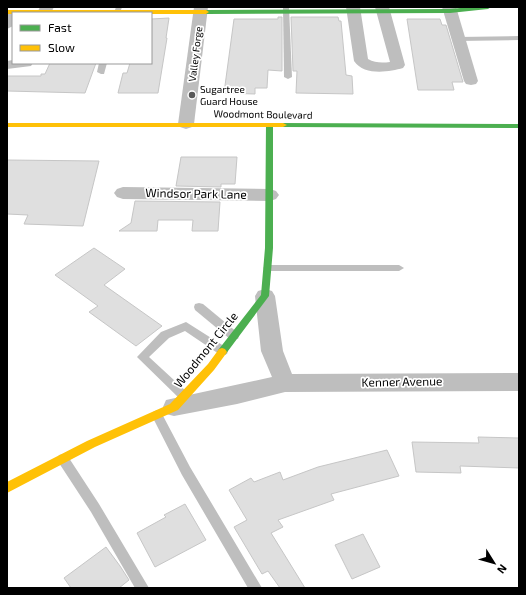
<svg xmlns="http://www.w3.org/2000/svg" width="526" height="595" font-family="'Exo 2',sans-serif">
<rect width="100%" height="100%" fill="#fff"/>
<g fill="#dfdfdf" stroke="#c6c6c6">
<polygon points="278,17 282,17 282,71 268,70 267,88 255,88 255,94 224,93 234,19 278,19"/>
<polygon points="291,17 338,17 339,21 341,21 346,75 352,76 353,94 296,93 297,71 293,71"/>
<polygon points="169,18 166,38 167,38 158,93 118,93 123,73 127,73 130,63 151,63 151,19"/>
<polygon points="407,19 440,19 442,25 446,25 463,82 452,82 454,90 418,90"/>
<polygon points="50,63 96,63 85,93 7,91 7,76 41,76 41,74 45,74"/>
<polygon points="181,157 237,157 235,184 221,184 221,187 176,186"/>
<polygon points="7,160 99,161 83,226 24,224 28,215 7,214"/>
<polygon points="135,201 220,202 218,231 192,231 193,220 158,220 157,231 119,231 131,223"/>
<polygon points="94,248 125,269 104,285 162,326 136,346 89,312 98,306 55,275"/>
<polygon points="478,437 519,438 519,468 460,466 461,473 416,472 412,442 479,443"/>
<polygon points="387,450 399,476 331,494 334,500 278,520 283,527 271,533 305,588 280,588 268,571 262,574 234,527 247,520 229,490 251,478 254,482 280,472 283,480 318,467"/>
<polygon points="185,504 206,540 155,567 137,533 166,517 164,515"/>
<polygon points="363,534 380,567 352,579 335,545"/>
<polygon points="106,547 120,566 129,580 119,588 71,588 64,578"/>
</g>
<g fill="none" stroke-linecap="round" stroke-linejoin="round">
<g fill="#bebebe" fill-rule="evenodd">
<polygon points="116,7 122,7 120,13 114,13"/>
<polygon points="283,7 289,7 292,77 288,79 284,77"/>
<polygon points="519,36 519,40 458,41 455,39 458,37"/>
<polygon points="99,63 107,63 104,74 101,74 97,72"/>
<polygon points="268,265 399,265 404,268 399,271 268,271 263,268"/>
<polygon points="199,303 203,304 238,333 239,336 238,339 230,339 195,310 194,307 195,304"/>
<polygon points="186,322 227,348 228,351 227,354 223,355 219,354 185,331 169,338 149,357 188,393 190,396 188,399 184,401 180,399 137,357 161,332"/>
<polygon points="157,410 161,412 190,467 262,588 248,588 182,475 153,418 151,415 153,412"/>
<polygon points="63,454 67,455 99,504 149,588 135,588 91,512 59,463 57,459 59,455"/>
</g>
<g fill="#bebebe" fill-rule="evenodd">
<polygon points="40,7 54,7 51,13 37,13"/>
<polygon points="194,7 208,7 194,124 192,127 186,129 180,127 178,124"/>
<path d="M346,7H360L368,59C375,63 382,63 390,62L375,7H389L405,65L403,68C389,72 364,76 354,61Z"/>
<polygon points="442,7 456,7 478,81 476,84 471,85 466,84 464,81"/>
<polygon points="13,10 19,13 13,13 13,26 7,29 7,13"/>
<polygon points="13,60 13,63 33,63 31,66 7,69 7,61"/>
<polygon points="123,187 270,189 276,191 279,195 276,199 270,201 123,199 117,197 114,193 117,189"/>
<polygon points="265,289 272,291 275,296 283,351 292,374 519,373 519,391 285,392 237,404 174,416 166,414 163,407 166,400 272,377 261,351 255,296 258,291"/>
</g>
<g fill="#4caf50" fill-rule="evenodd">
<polygon points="471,7 491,7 488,9 450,13 206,14 203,12 206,10 450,9"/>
<polygon points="266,123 272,123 273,125 273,248 269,296 225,355 219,355 217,352 219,349 261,295 265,248"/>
<polygon points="280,123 519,124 519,128 283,127 280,127"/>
</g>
<g fill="#ffc107" fill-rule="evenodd">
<polygon points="7,10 206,10 209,12 206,14 7,14"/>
<polygon points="7,123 283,123 287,125 283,127 7,127"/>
<polygon points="222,348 225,349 227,352 225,355 214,370 178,410 95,447 7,493 7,482 87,441 170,404 208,364 219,349"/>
</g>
</g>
<circle fill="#595959" stroke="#fff" stroke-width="1.5" cx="192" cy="95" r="4"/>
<g text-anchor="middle" stroke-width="3.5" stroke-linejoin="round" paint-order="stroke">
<g font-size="10" fill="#000" stroke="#fff">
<text transform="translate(195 54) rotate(-83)" y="4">Valley Forge</text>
<text transform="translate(263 114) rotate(1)" y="4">Woodmont Boulevard</text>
</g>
<g font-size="10" fill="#000" stroke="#fff" text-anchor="start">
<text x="200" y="93">Sugartree<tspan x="200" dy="12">Guard House</tspan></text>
</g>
<g font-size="12" fill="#000" stroke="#fff">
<text transform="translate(196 194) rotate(1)" y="4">Windsor Park Lane</text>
<text transform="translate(206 350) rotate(-51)" y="4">Woodmont Circle</text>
<text transform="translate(402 382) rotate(-1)" y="4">Kenner Avenue</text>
</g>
</g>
<rect width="526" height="595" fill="none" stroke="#000000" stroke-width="16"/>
<rect x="12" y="12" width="140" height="52" fill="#ffffff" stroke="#999999"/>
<rect x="20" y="25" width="20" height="6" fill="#4caf50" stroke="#999999"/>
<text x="48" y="32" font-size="12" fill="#000000">Fast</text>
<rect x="20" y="45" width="20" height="6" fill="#ffc107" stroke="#999999"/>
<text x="48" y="52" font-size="12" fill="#000000">Slow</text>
<g transform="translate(494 563) rotate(127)" stroke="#ffffff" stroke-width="3" paint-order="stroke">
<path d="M0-3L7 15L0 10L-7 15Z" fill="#000000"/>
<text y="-6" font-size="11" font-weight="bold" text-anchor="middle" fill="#000000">N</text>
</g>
</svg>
